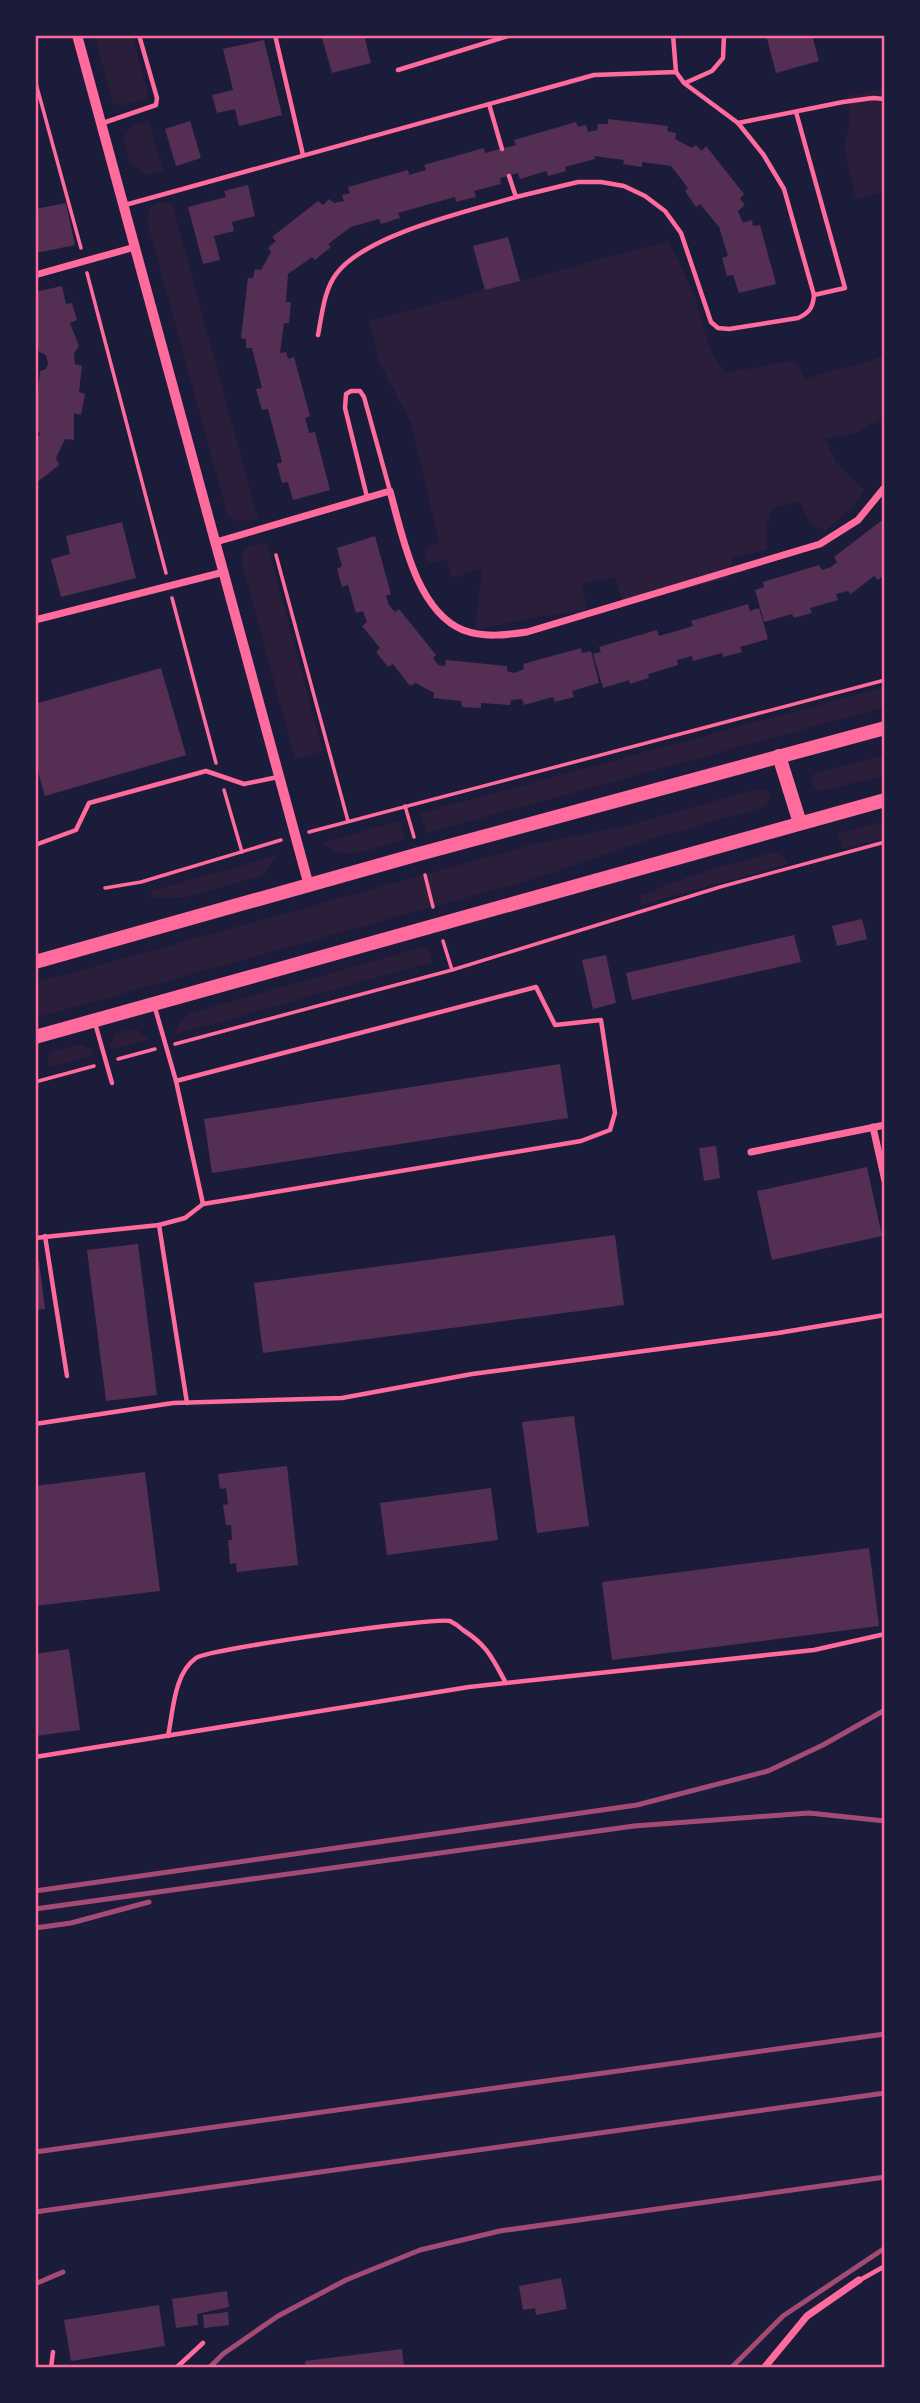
<svg xmlns="http://www.w3.org/2000/svg" width="920" height="2403" font-family="'Roboto Condensed',sans-serif">
<rect width="100%" height="100%" fill="#1b1b3a"/>
<g fill="#2a1e3b">
<polygon points="94,35 132,35 148,93 145,100 120,106 113,103"/>
<polygon points="885,88 885,192 856,200 844,147 850,119 847,96"/>
<polygon points="148,120 164,171 146,175 130,164 123,139 131,126"/>
<polygon points="156,203 172,203 258,519 240,521 228,517 147,221 149,209"/>
<polygon points="669,241 695,296 709,347 725,373 789,361 799,366 804,379 866,362 885,355 885,417 855,433 825,439 837,464 864,489 851,509 825,531 809,522 800,502 774,507 766,528 767,550 733,557 728,579 623,603 615,578 582,583 586,610 532,618 475,630 482,569 452,578 447,559 427,563 425,550 439,542 411,423 379,361 369,321"/>
<polygon points="267,542 323,751 295,759 241,560 245,548"/>
<polygon points="885,687 885,707 426,833 421,813"/>
<path d="M885,755V775L822,791C814,788 812,785 812,777L816,772Z"/>
<polygon points="757,789 766,789 770,795 767,805 763,807 631,845 547,875 35,1018 35,983 538,843 626,826"/>
<path d="M400,821L405,839C381,845 341,866 323,842Z"/>
<polygon points="885,821 885,838 842,849 838,833"/>
<polygon points="774,852 785,858 788,864 641,905 640,895 703,872"/>
<polygon points="278,855 265,873 254,878 186,897 151,898 151,891"/>
<polygon points="427,946 432,962 174,1035 181,1019 191,1013"/>
<polygon points="132,1029 138,1030 148,1040 111,1050 110,1044 116,1033"/>
<polygon points="80,1044 91,1049 94,1055 49,1068 48,1056 52,1052"/>
</g>
<g fill="#542f53">
<polygon points="321,35 364,35 371,63 332,73"/>
<polygon points="766,35 812,35 819,61 776,73"/>
<polygon points="264,40 282,115 239,126 235,109 217,113 212,95 233,90 223,49"/>
<polygon points="608,119 668,126 667,131 676,133 675,139 692,148 696,145 702,151 706,146 744,194 740,199 745,205 738,211 743,223 752,220 753,226 760,225 776,284 739,293 733,275 727,276 722,258 728,256 719,227 700,204 696,207 685,191 688,188 671,166 642,162 642,167 623,164 624,160 594,156 595,159 565,167 566,171 548,176 546,171 520,179 518,173 500,178 501,184 474,191 476,197 456,202 455,197 398,213 400,218 381,224 379,219 351,227 328,244 331,247 315,260 312,257 288,274 286,302 291,302 289,323 284,323 280,353 286,352 288,359 294,357 310,416 305,418 309,433 315,432 330,490 293,500 288,482 282,483 277,464 282,462 268,409 262,410 256,389 262,388 252,348 246,348 246,339 241,338 248,278 253,278 255,269 261,270 271,252 268,248 276,241 272,237 318,201 323,205 329,199 334,203 344,201 342,195 350,193 348,187 408,170 409,175 426,170 424,165 484,148 485,153 516,145 514,140 576,122 578,127 586,125 588,132 597,130 598,124 608,124"/>
<polygon points="190,121 201,158 176,166 165,129"/>
<polygon points="248,185 255,216 232,222 234,231 214,236 220,260 203,264 188,207 226,197 224,191"/>
<polygon points="66,203 75,245 36,253 35,209"/>
<polygon points="508,237 520,281 485,290 473,246"/>
<polygon points="62,286 66,304 72,303 77,320 70,323 79,346 74,353 75,364 82,366 79,392 85,394 81,415 74,413 74,440 65,439 56,458 59,465 36,483 39,487 35,492 35,441 41,433 35,431 35,417 40,371 46,369 48,363 46,355 39,352 35,338 35,292"/>
<polygon points="881,521 885,524 885,574 878,580 874,576 851,594 848,591 836,594 838,600 810,608 812,613 794,618 792,614 764,622 755,590 764,587 763,582 819,565 822,570 831,567 837,562 834,557"/>
<polygon points="122,522 136,578 61,597 51,559 70,554 66,536"/>
<polygon points="375,536 391,594 386,596 389,605 395,612 399,609 436,655 433,658 438,665 445,666 446,660 507,666 507,671 515,673 524,669 523,664 581,648 582,653 591,651 599,683 572,691 574,697 555,702 553,697 524,705 522,699 511,700 510,705 481,703 481,708 462,707 461,701 433,698 434,693 416,683 410,686 393,664 388,667 376,652 380,648 362,626 367,622 363,611 356,613 348,585 342,587 337,569 342,566 337,548"/>
<polygon points="748,604 750,611 759,608 768,639 740,647 742,652 723,657 722,653 693,661 692,656 677,660 678,665 648,674 649,678 630,684 629,680 603,688 593,654 601,652 599,647 657,630 659,636 693,626 691,621"/>
<polygon points="161,668 186,755 45,796 35,762 35,704"/>
<polygon points="862,919 867,939 837,946 832,926"/>
<polygon points="794,935 801,962 632,1000 626,973"/>
<polygon points="606,955 616,1003 593,1009 582,960"/>
<polygon points="560,1064 568,1118 212,1173 204,1119"/>
<polygon points="716,1146 720,1178 704,1181 699,1148"/>
<polygon points="867,1167 882,1236 772,1260 757,1191"/>
<polygon points="615,1235 624,1305 263,1353 254,1283"/>
<polygon points="138,1244 157,1395 106,1401 87,1250"/>
<polygon points="35,1261 39,1261 45,1309 35,1310"/>
<polygon points="574,1416 589,1526 537,1533 522,1422"/>
<polygon points="287,1466 298,1565 237,1572 236,1563 230,1564 228,1540 232,1540 231,1525 226,1525 223,1505 228,1504 226,1488 220,1489 218,1474"/>
<polygon points="145,1472 160,1591 35,1606 35,1486"/>
<polygon points="491,1488 498,1540 387,1555 380,1503"/>
<polygon points="869,1548 879,1626 612,1660 602,1582"/>
<polygon points="69,1649 80,1730 35,1736 35,1654"/>
<polygon points="561,2278 567,2309 536,2315 535,2308 523,2310 519,2286"/>
<polygon points="227,2291 229,2307 197,2314 198,2325 176,2328 172,2299"/>
<polygon points="159,2305 165,2346 71,2361 64,2320"/>
<polygon points="228,2312 229,2325 204,2328 203,2315"/>
<polygon points="402,2349 404,2368 306,2368 305,2361"/>
</g>
<g fill="none" stroke-linecap="round" stroke-linejoin="round">
<g stroke="#ff6b9d" stroke-width="3.5">
<polyline points="35,80 81,248"/>
<polyline points="87,273 166,573"/>
<polyline points="276,555 348,821"/>
<polyline points="172,598 216,763"/>
<polyline points="224,790 242,852"/>
<polyline points="405,806 414,837"/>
<polyline points="309,832 885,680"/>
<polyline points="425,875 433,907"/>
<polyline points="105,888 141,882 281,840"/>
<polyline points="443,941 452,970"/>
<polyline points="175,1044 452,970 720,887 885,842"/>
<polyline points="118,1059 155,1049"/>
<polyline points="35,1082 94,1066"/>
</g>
<g stroke="#ff6b9d" stroke-width="4.5">
<polyline points="275,35 303,155"/>
<polyline points="673,35 676,72"/>
<polyline points="398,70 511,35"/>
<polyline points="685,83 712,71 723,58 724,35"/>
<polyline points="489,104 502,149"/>
<polyline points="796,112 845,288 814,295"/>
<polyline points="103,123 156,105 157,98 139,35"/>
<polyline points="738,123 843,102 873,98 885,99"/>
<path d="M125,205L594,75L676,72L684,83L738,123L763,154L784,189L814,295C813,308 809,313 798,318L729,329L718,328L711,322L681,233L665,211L645,196L624,186L601,182H578L516,197L509,176"/>
<path d="M318,335C322,315 324,289 337,273C367,234 469,211 516,197"/>
<polyline points="367,497 345,408 346,394 351,391 360,391 364,397 390,491"/>
<polyline points="35,845 76,830 89,803 206,771 244,784 278,777"/>
<polyline points="155,1008 176,1081 203,1204"/>
<polyline points="95,1023 112,1083"/>
<polyline points="176,1081 536,987 555,1025 601,1020 615,1113 610,1130 581,1141 203,1204 185,1218 159,1225 187,1403"/>
<polyline points="45,1236 67,1376"/>
<polyline points="35,1238 159,1225"/>
<polyline points="35,1424 173,1403 342,1398 472,1374 778,1333 885,1315"/>
<path d="M168,1736C173,1712 174,1673 196,1658C208,1649 435,1617 450,1621C454,1623 460,1627 463,1630C488,1646 492,1658 506,1683"/>
<polyline points="35,1757 469,1687 814,1650 885,1634"/>
<polyline points="860,2280 885,2266"/>
<polyline points="51,2368 53,2352"/>
<polyline points="176,2368 203,2343"/>
</g>
<g stroke="#ff6b9d" stroke-width="7">
<polyline points="35,275 135,247"/>
<path d="M216,542L390,491C402,534 416,611 463,630C484,638 506,635 527,632L820,544L858,520L885,487"/>
<polyline points="35,620 224,572"/>
<polyline points="873,1127 885,1181"/>
<polyline points="751,1152 885,1125"/>
<polyline points="764,2368 807,2316 859,2280"/>
</g>
<polyline stroke="#ff6b9d" stroke-width="10" points="77,35 309,886"/>
<g stroke="#ff6b9d" stroke-width="14">
<polyline points="779,756 800,823"/>
<polyline points="35,962 419,854 885,728"/>
<polyline points="35,1037 885,800"/>
</g>
<g stroke="#a44b75" stroke-width="5">
<polyline points="35,1891 637,1805 768,1771 823,1745 885,1710"/>
<polyline points="35,1909 634,1826 809,1813 885,1821"/>
<polyline points="35,1928 71,1923 149,1902"/>
<polyline points="35,2152 885,2034"/>
<polyline points="35,2212 885,2093"/>
<polyline points="35,2284 63,2272"/>
<polyline points="209,2368 223,2354 278,2316 346,2280 420,2250 500,2231 885,2177"/>
<polyline points="731,2368 783,2316 885,2248"/>
</g>
</g>
<rect width="920" height="2403" fill="none" stroke="#1b1b3a" stroke-width="74"/>
<rect x="37" y="37" width="846" height="2329" fill="none" stroke="#ff6b9d" stroke-width="2.5"/>
</svg>
